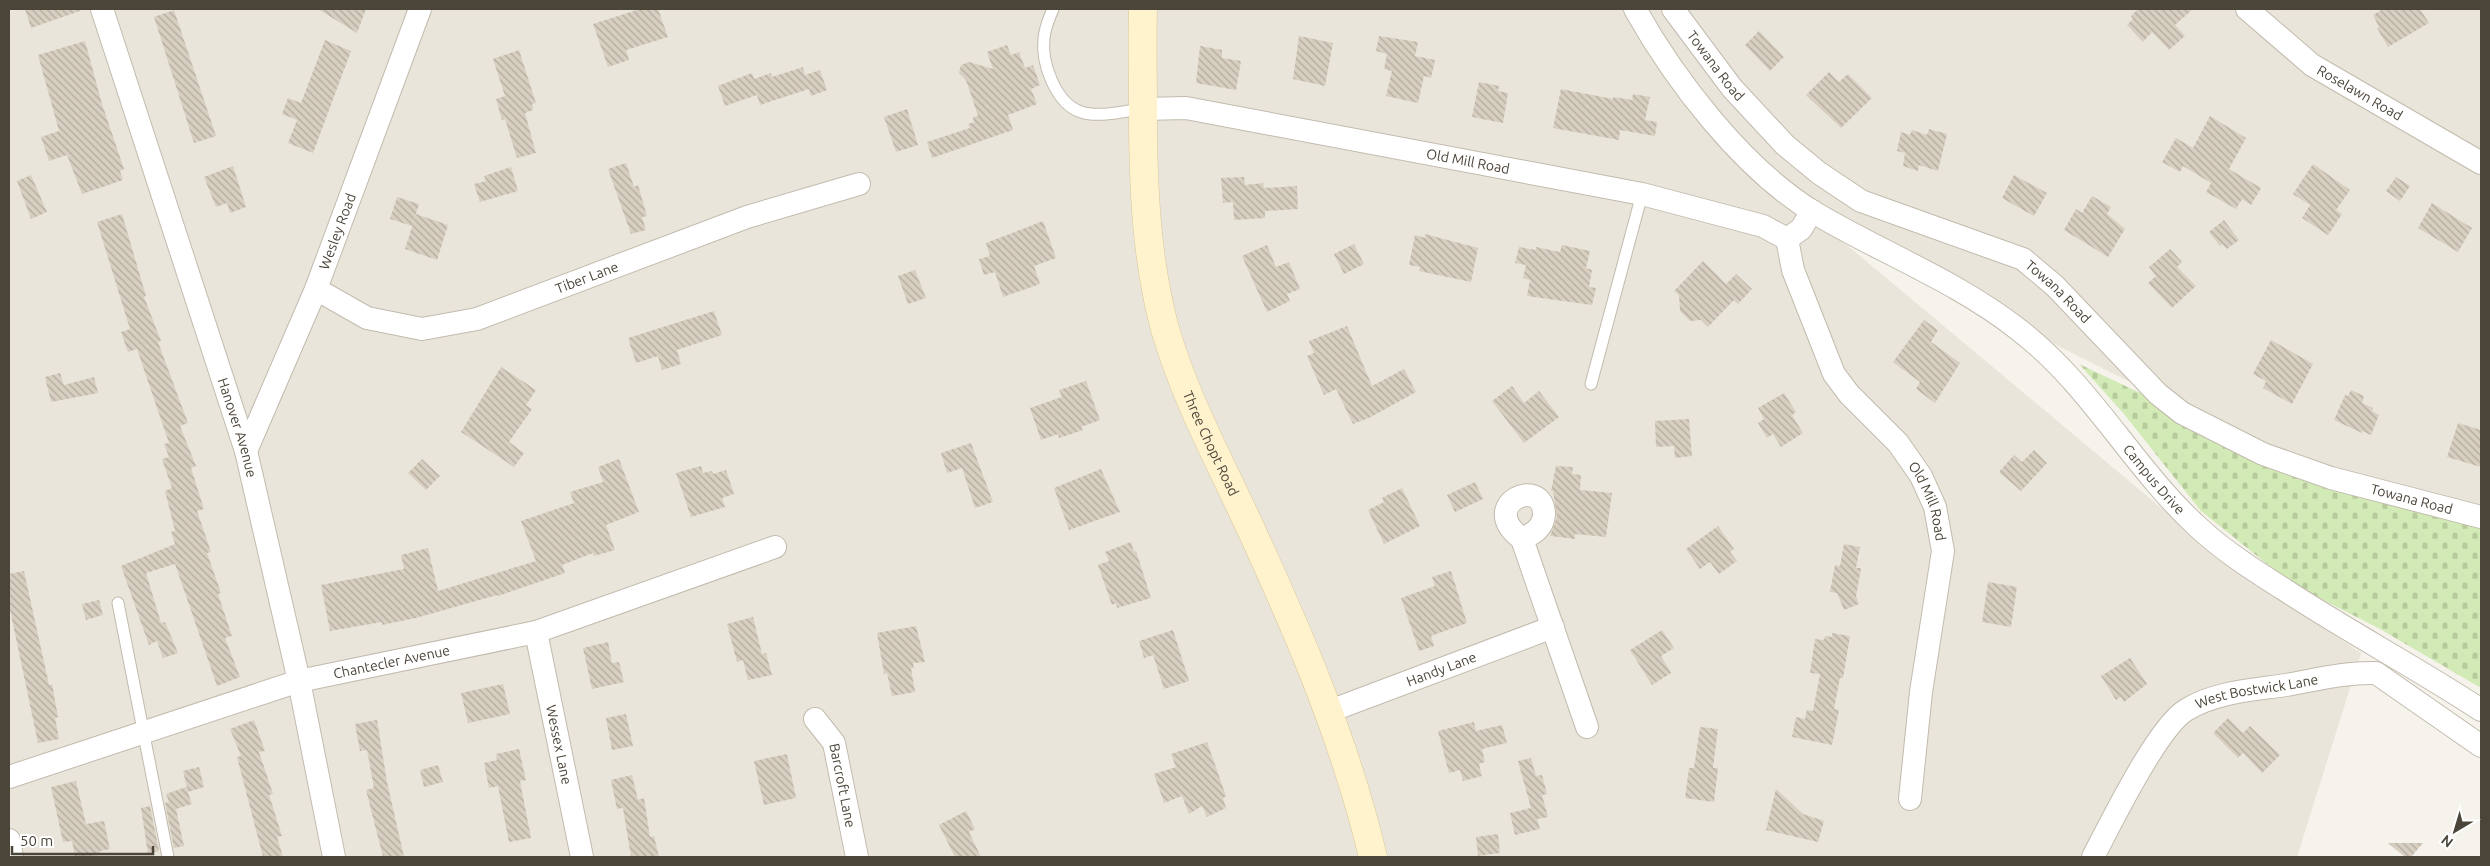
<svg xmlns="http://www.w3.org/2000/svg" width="2490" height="866" font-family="Ubuntu,sans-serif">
<defs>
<pattern id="cemetery-stones" width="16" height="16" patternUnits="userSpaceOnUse" patternTransform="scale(1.25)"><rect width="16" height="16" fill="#d2eab5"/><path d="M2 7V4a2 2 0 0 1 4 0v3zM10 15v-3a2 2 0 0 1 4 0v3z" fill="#b6ca9c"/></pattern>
<pattern id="building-back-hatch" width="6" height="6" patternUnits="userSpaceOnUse" patternTransform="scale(1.25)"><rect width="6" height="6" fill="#d8cfc1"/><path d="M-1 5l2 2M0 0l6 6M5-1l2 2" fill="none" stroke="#b1aa9e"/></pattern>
</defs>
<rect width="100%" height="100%" fill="#f6f3ec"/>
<polygon fill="#eae5da" points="9,9 2481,9 2481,528 2322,479 1830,231 2220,557 2361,653 2297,857 9,857"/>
<polygon fill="url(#cemetery-stones)" points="2079,364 2322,479 2481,528 2481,688 2380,629 2292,584 2201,511 2124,414"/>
<g fill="url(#building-back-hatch)">
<polygon points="25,9 80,9 80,11 31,28"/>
<polygon points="318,9 366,9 357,33"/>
<polygon points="640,9 658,9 668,37 626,50 629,60 608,67 593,24"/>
<polygon points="2138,9 2193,9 2175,25 2185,36 2169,50 2152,32 2143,42 2127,25 2133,19 2131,16"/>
<polygon points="2383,9 2420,9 2429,23 2388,47 2377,28 2379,27 2373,15"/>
<polygon points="174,10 216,136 194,143 154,17"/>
<polygon points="1759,31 1784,57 1770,71 1745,45"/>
<polygon points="1299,36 1333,43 1325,86 1293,79"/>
<polygon points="1379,36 1418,42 1415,56 1435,60 1431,78 1424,76 1418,103 1386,96 1392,71 1384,69 1387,54 1376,51"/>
<polygon points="325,40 351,51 313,153 288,143 297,120 282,114 288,98 301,103"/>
<polygon points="85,41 102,104 124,169 120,171 123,180 82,194 67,155 49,161 41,137 59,131 38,55"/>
<polygon points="1007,45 1011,55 1019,52 1025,68 1033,65 1040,85 1031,89 1037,104 1008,115 1013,130 932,158 927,142 970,128 968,124 974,122 973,117 978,116 966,80 959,73 961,65 969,62 993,69 987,52"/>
<polygon points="1200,46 1222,50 1222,58 1241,61 1236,90 1196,83"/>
<polygon points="519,50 536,103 532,104 533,110 525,113 536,153 517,158 505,119 502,120 496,99 505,96 493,59"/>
<polygon points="803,67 805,75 820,70 827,90 811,96 809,89 760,105 757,95 725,106 718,86 752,73 754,79 771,73 772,77"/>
<polygon points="1829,72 1839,82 1848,74 1872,98 1841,128 1806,95"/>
<polygon points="1479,82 1499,86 1498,91 1508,93 1503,123 1472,117"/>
<polygon points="1561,89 1613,99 1613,97 1632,100 1633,94 1650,97 1645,120 1657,122 1655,136 1620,130 1619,140 1553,128"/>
<polygon points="907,109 918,145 896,152 884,117"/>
<polygon points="2210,116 2246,138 2229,169 2261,188 2251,205 2242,199 2236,209 2206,192 2211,183 2183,166 2180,172 2162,162 2176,138 2193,148"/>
<polygon points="1929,129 1947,134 1938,171 1919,165 1918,171 1903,166 1905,153 1897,151 1901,132 1910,135 1912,130 1927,135"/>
<polygon points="626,163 634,187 638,185 647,216 642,217 646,230 631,234 608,169"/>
<polygon points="2313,164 2350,190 2336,210 2342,214 2328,235 2302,218 2310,205 2293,194"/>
<polygon points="233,166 246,207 230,213 227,203 216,207 204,177"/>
<polygon points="511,167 518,191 480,202 474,184 486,181 484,176"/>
<polygon points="31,175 47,212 31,219 17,181"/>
<polygon points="2014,175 2047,193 2034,216 2002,198"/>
<polygon points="1244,177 1245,185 1263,183 1264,188 1297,186 1298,209 1265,211 1265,218 1234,220 1233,202 1223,203 1221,178"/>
<polygon points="2396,177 2410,186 2400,201 2386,191"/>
<polygon points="2092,196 2111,207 2107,214 2125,229 2108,257 2064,230 2076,209 2082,213"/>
<polygon points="397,197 419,204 412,226 390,219"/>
<polygon points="2432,203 2472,228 2458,252 2418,228"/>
<polygon points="122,214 146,296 144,297 161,341 158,342 188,423 180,426 196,466 191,468 204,509 197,511 211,552 207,553 221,593 218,594 232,636 225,638 240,677 217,686 175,564 146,573 161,623 165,622 178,653 163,658 157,641 149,645 121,566 175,544 171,532 175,531 165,491 172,488 162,459 169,457 164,444 169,443 137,349 128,352 121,332 130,329 97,222"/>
<polygon points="416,214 448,225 437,260 405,249"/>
<polygon points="2224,220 2239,240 2227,249 2222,244 2220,246 2209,232"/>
<polygon points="1043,221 1056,258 1034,266 1040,284 1003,297 995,272 984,275 979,259 990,256 986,243"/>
<polygon points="1425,234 1478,248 1471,282 1419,271 1420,267 1409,265 1415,235 1425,238"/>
<polygon points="1354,244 1364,264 1344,274 1334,254"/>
<polygon points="1267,245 1276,267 1289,262 1300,289 1287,294 1290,301 1267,312 1242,256"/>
<polygon points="1562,245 1590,251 1586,268 1592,270 1589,287 1596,288 1592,305 1527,296 1530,280 1523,278 1526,265 1515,263 1519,247 1536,250 1536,247 1560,252"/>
<polygon points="2170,249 2182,262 2177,267 2196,286 2172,308 2148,283 2156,276 2149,267"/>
<polygon points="1703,261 1726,284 1736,274 1752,289 1738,304 1734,300 1708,327 1701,320 1690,321 1680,311 1679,295 1674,291"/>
<polygon points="915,270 926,298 908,304 898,276"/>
<polygon points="714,311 722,335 677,350 681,364 662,370 658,356 636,363 628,338"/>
<polygon points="1924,320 1938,330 1931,342 1960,363 1935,403 1916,389 1920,382 1893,362"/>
<polygon points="1347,326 1372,386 1404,369 1416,392 1371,417 1353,424 1336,389 1324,395 1307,356 1314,353 1309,341"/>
<polygon points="2271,340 2313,364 2292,404 2263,388 2266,381 2253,374"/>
<polygon points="501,367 536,390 526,405 532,409 509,442 524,453 514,467 461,432"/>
<polygon points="60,373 64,385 94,377 98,393 51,402 45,377"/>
<polygon points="1086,381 1100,420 1081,427 1083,430 1059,438 1058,434 1041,440 1030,408 1062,397 1059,390"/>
<polygon points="1512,386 1524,403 1539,391 1559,417 1524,443 1492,401"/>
<polygon points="2351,390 2364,396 2362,403 2373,408 2372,411 2379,415 2371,435 2362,431 2362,433 2334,420 2345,395 2348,396"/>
<polygon points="1784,393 1796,412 1792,415 1803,433 1781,447 1773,434 1767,438 1758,423 1764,419 1758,408"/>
<polygon points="1689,419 1692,456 1675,458 1674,446 1656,447 1655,421"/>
<polygon points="2458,423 2481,430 2481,467 2447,457"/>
<polygon points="971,443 993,502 975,508 962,468 947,473 941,453"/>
<polygon points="2034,450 2047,463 2021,491 1999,472 2014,455 2022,462"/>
<polygon points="422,459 440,476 426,490 408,473"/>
<polygon points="619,459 639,512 606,525 615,550 594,556 593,553 562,565 565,573 498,596 497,595 416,618 382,625 382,622 330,631 321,585 404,569 401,555 428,548 438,591 536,561 521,521 574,503 570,492 603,482 598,467"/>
<polygon points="701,466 703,473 712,471 713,474 726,470 734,494 722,498 725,507 691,517 676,473"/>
<polygon points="1556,466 1573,467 1572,474 1581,475 1580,490 1612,493 1606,537 1575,534 1575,539 1550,536 1557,517 1553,491 1551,491"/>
<polygon points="1101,469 1120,512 1069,530 1054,488"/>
<polygon points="1475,482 1483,499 1455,512 1447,495"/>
<polygon points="1402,488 1420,526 1384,544 1368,510 1384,502 1382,498"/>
<polygon points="1718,526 1734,549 1730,552 1737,561 1719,574 1710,562 1700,569 1686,549"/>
<polygon points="1131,542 1134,552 1136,551 1151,598 1117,608 1116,603 1112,605 1098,565 1109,561 1105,552"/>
<polygon points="1844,544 1860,547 1856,568 1861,568 1856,596 1859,604 1844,610 1837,593 1830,592 1835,565 1840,566"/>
<polygon points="24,571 49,685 52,684 58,717 55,718 59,739 38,743 9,605 9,574"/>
<polygon points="1451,571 1467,623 1431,636 1434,646 1419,651 1401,598 1435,586 1432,577"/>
<polygon points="1988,582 2017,587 2011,627 1982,622"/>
<polygon points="99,600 103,615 86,620 82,604"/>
<polygon points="753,617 762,654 766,653 772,675 748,680 743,660 737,662 727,624"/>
<polygon points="916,626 925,662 913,663 914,668 911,668 915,692 892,696 887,673 884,674 877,633"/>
<polygon points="1173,630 1189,681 1164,689 1153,655 1144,658 1139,641"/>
<polygon points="1662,630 1674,648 1661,656 1671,673 1652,685 1630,650"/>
<polygon points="1832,633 1850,636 1843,678 1840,678 1834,709 1839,710 1832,745 1792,737 1796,717 1805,719 1807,710 1813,711 1820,674 1810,673 1815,639 1824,640 1825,636 1832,637"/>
<polygon points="608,642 612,663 619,662 624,682 592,689 583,648"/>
<polygon points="2130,658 2147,684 2124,702 2121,697 2116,700 2101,676"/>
<polygon points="503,684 510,714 468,723 461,693"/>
<polygon points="626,714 633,746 612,750 606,718"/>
<polygon points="2228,718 2243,733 2250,726 2280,755 2262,773 2243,753 2238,758 2213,733"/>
<polygon points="254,720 265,751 259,752 273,794 269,795 282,836 277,837 283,857 263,857 237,757 241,756 230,729"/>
<polygon points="377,720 387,782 404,857 383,857 366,790 374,788 367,750 360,751 355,724"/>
<polygon points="1474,722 1476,731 1502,725 1507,743 1482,749 1485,762 1479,764 1482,776 1463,781 1460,770 1449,773 1438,731"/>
<polygon points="1700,727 1718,729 1713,768 1718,768 1714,802 1685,798 1689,768 1694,768"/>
<polygon points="1207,742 1226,796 1223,798 1226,808 1207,817 1202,806 1189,814 1182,796 1164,803 1154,774 1176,767 1171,754"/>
<polygon points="519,749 526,780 520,781 531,838 509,842 498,786 489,788 484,763 497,760 496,754"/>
<polygon points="787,754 796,798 764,805 754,761"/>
<polygon points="1531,758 1536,776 1542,775 1547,794 1542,795 1548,817 1537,819 1540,829 1515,835 1510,813 1531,808 1518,761"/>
<polygon points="438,765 443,782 424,787 420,770"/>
<polygon points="199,767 204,787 188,792 183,771"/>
<polygon points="632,775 638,800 644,798 650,837 654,836 659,857 631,857 623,808 617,809 611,780"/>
<polygon points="76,781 86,824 104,821 110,849 100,851 100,855 75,857 72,841 63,842 51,787"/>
<polygon points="186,787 192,804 176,809 184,846 174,848 165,803 169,802 166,794"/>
<polygon points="1776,789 1803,814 1824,821 1818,842 1766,830"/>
<polygon points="150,806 159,851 148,854 141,808"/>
<polygon points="966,811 975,829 969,832 981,857 955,857 939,825"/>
<polygon points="1498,834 1500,853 1478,856 1476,837"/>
<polygon points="2388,843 2423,843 2411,857 2405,857"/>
</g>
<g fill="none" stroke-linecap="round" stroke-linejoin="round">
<defs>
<g id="lane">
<path d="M1053,9C1049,18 1045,28 1044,38C1041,63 1056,104 1081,112C1099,118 1124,111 1142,109"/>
<polyline points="1591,384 1642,194"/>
<polyline points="118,603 168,857"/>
</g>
<g id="street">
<path id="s1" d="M102,9L246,451L299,681L334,857"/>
<path id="s2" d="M1635,9C1676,82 1743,169 1815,213C1882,253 1957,281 2019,330C2091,385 2132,467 2199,528C2225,552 2255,571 2285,590C2349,632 2417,668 2481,710"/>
<path id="s3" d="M1673,9L1732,88L1785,145L1819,173L1861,201L2023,259L2055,286L2158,394L2182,413L2263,454L2331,478L2481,517"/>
<path id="s4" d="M2247,9L2312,65L2481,163"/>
<path id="s5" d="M1143,109L1186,108L1642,194L1763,226L1787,239L1801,229L1812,211"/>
<path id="s6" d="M1787,239L1793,270L1834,374L1849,394L1898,443L1921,476L1935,507L1943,551L1921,692L1910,799"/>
<path id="s7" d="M316,289L367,318L422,329L477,319L747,217L859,184"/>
<path id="s8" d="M246,451L316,289L420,9"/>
<path d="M1522,539C1475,504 1545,474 1544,515C1543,528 1533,534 1522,539L1587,727"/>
<path id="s9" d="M536,632L582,857"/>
<path id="s10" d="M1330,711L1553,627"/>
<path id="s11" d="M815,719L834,743L857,857"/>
<path id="s12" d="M9,777L299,681L536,632L775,547"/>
<polyline points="9,840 12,857"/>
<path id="s13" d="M2093,857C2111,823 2157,728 2186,710C2215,692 2253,690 2286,685C2315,680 2346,672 2376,673L2481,746"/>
</g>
<g id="secondary">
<path id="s14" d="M1143,9C1142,43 1143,77 1143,112C1143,184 1146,259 1165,329C1185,398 1220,462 1250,527C1300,636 1345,740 1373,857"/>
</g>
</defs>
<use href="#lane" stroke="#c2bbae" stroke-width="13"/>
<use href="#street" stroke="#c2bbae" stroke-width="24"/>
<use href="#secondary" stroke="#d6c79b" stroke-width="29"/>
<use href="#lane" stroke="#fff" stroke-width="11"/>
<use href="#street" stroke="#fff" stroke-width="22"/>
<use href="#secondary" stroke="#fff3cd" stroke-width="28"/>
</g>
<g text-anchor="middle" stroke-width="4" stroke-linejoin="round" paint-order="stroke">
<g font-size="14" fill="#4b4439" stroke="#fff">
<text dy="5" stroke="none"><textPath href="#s3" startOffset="71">Towana Road</textPath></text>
<text dy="5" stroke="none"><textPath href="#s4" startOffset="141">Roselawn Road</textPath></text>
<text dy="5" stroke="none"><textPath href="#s5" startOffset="330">Old Mill Road</textPath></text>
<text dy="5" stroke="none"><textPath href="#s8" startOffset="238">Wesley Road</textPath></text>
<text dy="5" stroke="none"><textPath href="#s7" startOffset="288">Tiber Lane</textPath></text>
<text dy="5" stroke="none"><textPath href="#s3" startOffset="491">Towana Road</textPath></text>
<text dy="5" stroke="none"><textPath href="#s1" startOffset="440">Hanover Avenue</textPath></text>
<text dy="5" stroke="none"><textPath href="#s14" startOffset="445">Three Chopt Road</textPath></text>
<text dy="5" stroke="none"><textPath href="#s2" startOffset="712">Campus Drive</textPath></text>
<text dy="5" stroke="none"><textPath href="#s3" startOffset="911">Towana Road</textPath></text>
<text dy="5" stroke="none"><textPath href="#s6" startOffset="304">Old Mill Road</textPath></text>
<text dy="5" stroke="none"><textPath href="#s12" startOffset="400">Chantecler Avenue</textPath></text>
<text dy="5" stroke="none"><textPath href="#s10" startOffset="119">Handy Lane</textPath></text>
<text dy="5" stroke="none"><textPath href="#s13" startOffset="249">West Bostwick Lane</textPath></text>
<text dy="5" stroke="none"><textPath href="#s9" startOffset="115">Wessex Lane</textPath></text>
<text dy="5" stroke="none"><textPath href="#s11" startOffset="74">Barcroft Lane</textPath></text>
</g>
</g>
<rect width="2490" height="866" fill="none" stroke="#4b4439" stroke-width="20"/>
<g transform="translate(2455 831) rotate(218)" stroke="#ffffff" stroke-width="4" paint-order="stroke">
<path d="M0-4L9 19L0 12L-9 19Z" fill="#4b4439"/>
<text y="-8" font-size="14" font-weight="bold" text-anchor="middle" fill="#4b4439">N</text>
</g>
<path d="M12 846v8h141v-8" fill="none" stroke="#4b4439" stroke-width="2.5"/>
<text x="20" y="846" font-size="15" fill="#4b4439" stroke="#ffffff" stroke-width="4" paint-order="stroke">50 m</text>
</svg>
